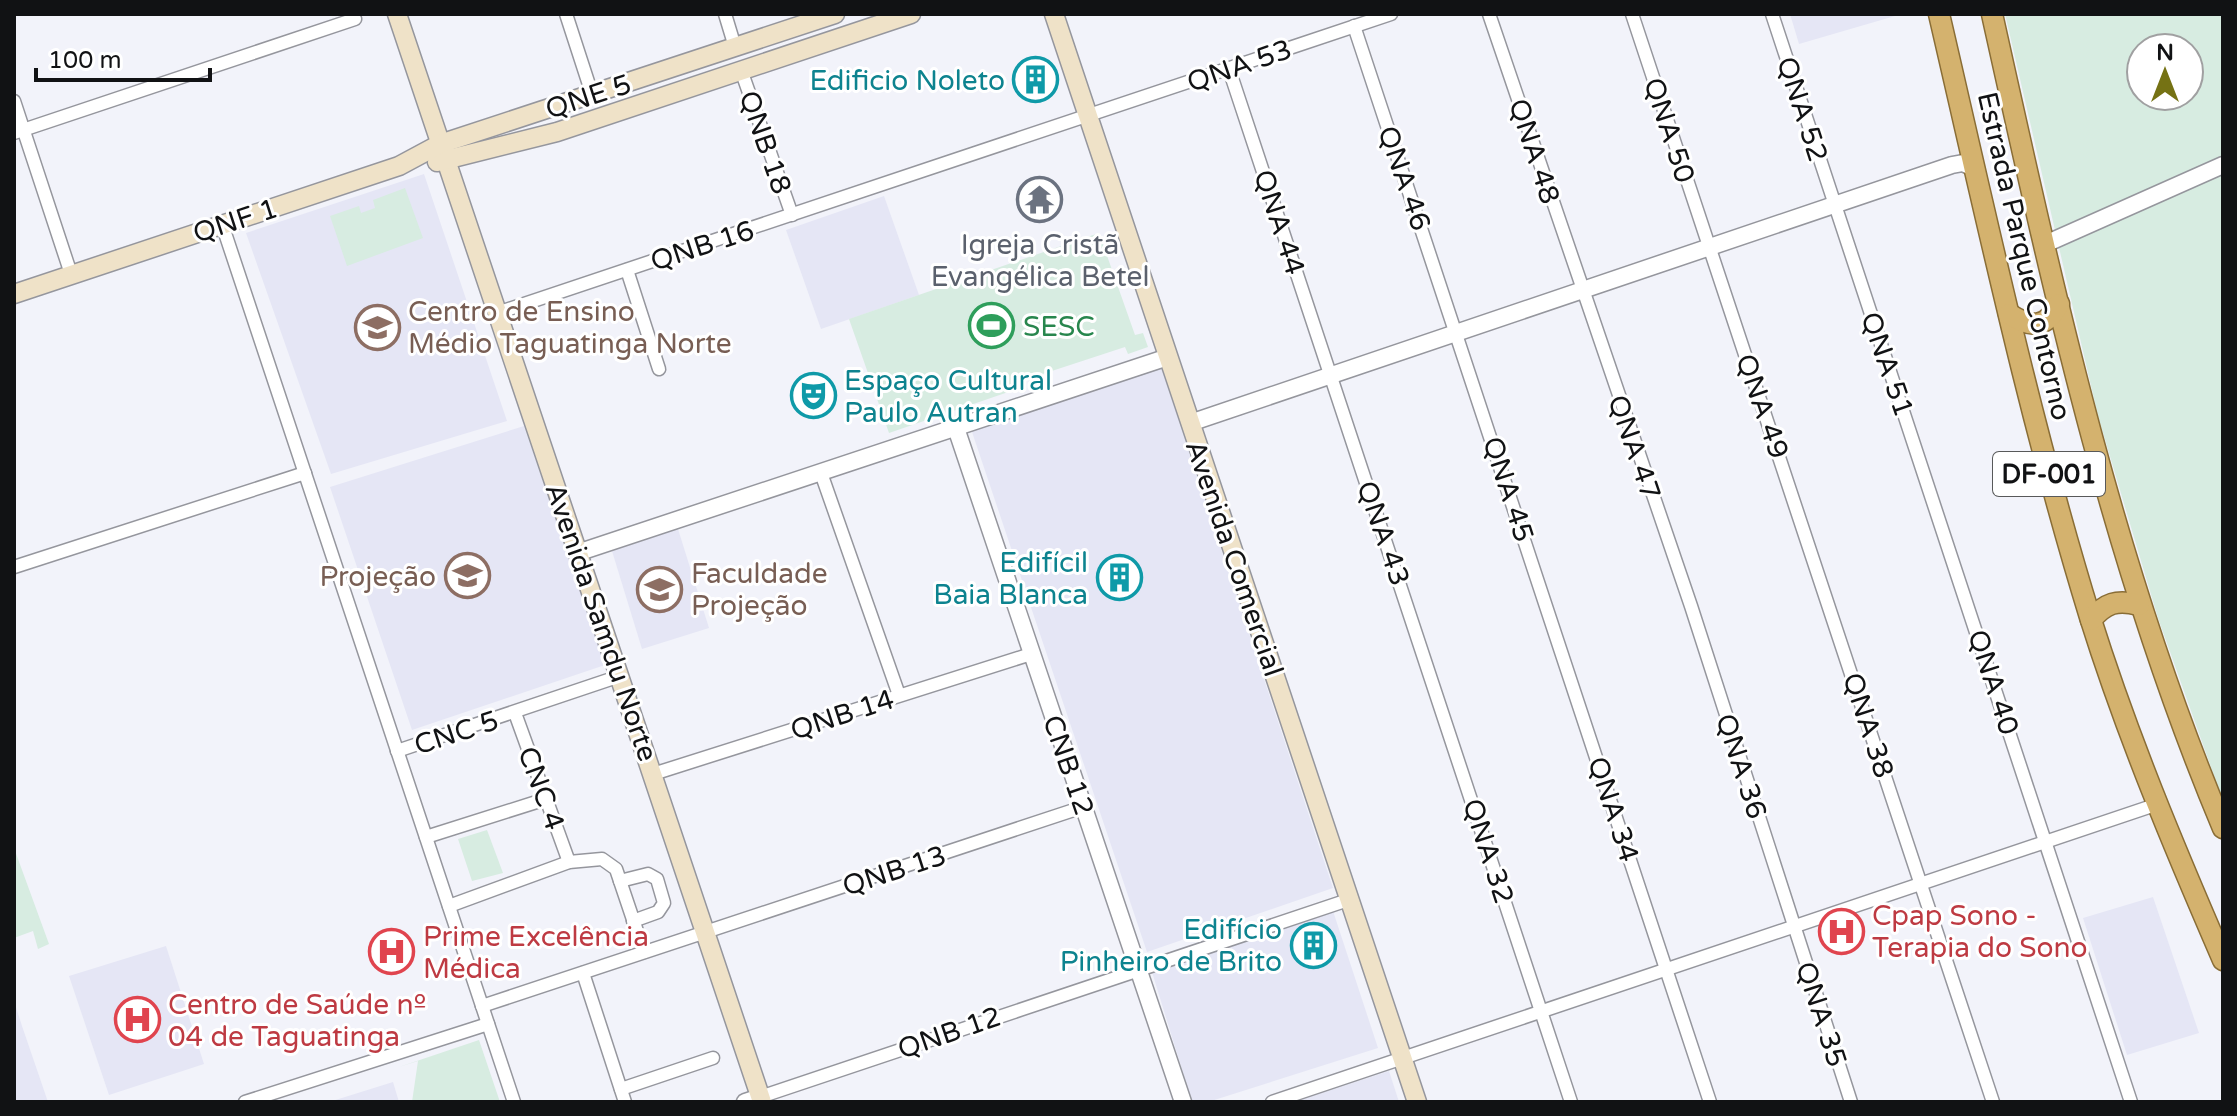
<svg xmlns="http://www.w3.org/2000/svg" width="2237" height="1116" font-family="'Varela Round',sans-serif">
<rect width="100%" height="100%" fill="#f2f3fa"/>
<g fill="#e5e6f5">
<polygon points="1790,14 1894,14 1895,16 1799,44"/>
<polygon points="424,174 507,421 331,474 246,233"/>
<polygon points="884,196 919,295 821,329 786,230"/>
<polygon points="1160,364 1333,888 1147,952 971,429"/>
<polygon points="524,426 605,665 412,730 330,487"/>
<polygon points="678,529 709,628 642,649 612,551"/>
<polygon points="2153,897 2199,1033 2127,1055 2083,918"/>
<polygon points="1333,911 1378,1048 1208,1102 1192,1102 1152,972"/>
<polygon points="166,946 204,1064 109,1095 69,976"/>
<polygon points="14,1001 22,1026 48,1102 14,1102"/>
<polygon points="1389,1071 1399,1102 1294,1102"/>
<polygon points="393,1082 399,1102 329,1102"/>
</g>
<g fill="#d7ece1" fill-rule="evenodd">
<path d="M2005,14H2223V801L2158,618L2098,416ZM2141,48H2189V96H2141Z"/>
<polygon points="405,188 423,238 347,266 330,216 359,206 361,213 375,208 373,200"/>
<polygon points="1099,233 1135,335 1143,333 1148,347 1128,354 1125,347 1015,383 1017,389 889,433 849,319"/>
<polygon points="487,830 503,873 472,881 458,839"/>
<polygon points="14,848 49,944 38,949 33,931 14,938"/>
<polygon points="479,1040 500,1102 412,1102 418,1061 399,1067"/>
</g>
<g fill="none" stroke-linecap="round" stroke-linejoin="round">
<defs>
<g id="minor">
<polyline points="566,14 592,94"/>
<polyline points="725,14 735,47"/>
<polyline points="1489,14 1691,606 1851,1102"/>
<polyline points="1632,14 1993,1102"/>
<polyline points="1772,14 2131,1102"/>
<polyline points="1354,26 1710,1102"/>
<polyline points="1229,69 1571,1102"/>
<polyline points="741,70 792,215"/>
<polyline points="14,101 71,274"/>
<polyline points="14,133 355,19"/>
<polyline points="222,224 514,1102"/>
<polyline points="627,270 659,369"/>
<polyline points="500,312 1391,14"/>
<polyline points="821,473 899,695"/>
<polyline points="14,567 305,473"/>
<polyline points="515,713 569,862"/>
<polyline points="397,751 620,676"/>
<polyline points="653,774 1031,654"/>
<polyline points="426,837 546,799"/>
<polyline points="620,881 648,874 657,879 664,903 658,912 633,921"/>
<polyline points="449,906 569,862 602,859 616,869 644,952"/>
<polyline points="583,973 625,1102"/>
<polyline points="482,1006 1083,807"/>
<polyline points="621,1089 713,1058"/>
<polyline points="760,1097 1351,899"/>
<polyline points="245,1102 488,1024"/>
<polyline points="1272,1102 2155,805"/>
</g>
<g id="tertiary">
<polyline points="2043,245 2223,165"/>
<polyline points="1190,423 1952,165 1963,163 1976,169"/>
<polyline points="956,428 1183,1102"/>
<polyline points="577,553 1168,357"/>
<polyline points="745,1102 760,1097"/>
</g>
<g id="secondary">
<polyline points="397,14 762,1102"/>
<polyline points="1054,14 1417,1102"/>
<polyline points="437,162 557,132 911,14"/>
<polyline points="14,294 399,166 440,144 835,14"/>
</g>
<g id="trunk">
<path d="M1939,14C1986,216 2029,419 2090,617C2127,735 2174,847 2223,960"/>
<path d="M1992,14C2053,289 2113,567 2223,828"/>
<path d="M2009,314C2031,328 2046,329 2059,304"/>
<path d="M2091,620C2105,603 2117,599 2139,605"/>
</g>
</defs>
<use href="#minor" stroke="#95969d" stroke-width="15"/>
<use href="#tertiary" stroke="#95969d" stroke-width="19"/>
<use href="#secondary" stroke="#95969d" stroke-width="21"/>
<use href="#trunk" stroke="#896d36" stroke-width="23"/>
<use href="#minor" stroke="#fff" stroke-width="12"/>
<use href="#tertiary" stroke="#fff" stroke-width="16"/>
<use href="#secondary" stroke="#efe2c8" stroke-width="18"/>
<use href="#trunk" stroke="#d4b26e" stroke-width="20"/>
</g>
<defs>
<symbol id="building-ring" viewBox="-11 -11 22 22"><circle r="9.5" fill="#fff" stroke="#0f9aa8" stroke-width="1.5"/><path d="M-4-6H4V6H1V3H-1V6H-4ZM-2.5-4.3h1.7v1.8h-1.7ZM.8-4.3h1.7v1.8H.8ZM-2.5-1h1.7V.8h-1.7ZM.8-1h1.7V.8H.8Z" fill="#0f9aa8"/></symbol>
<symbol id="temple-ring" viewBox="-11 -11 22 22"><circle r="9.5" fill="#fff" stroke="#6b7280" stroke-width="1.5"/><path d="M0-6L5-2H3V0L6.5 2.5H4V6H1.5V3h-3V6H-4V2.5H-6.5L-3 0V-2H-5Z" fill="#6b7280"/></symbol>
<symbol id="stadium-ring" viewBox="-11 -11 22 22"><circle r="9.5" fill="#fff" stroke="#2e9e5b" stroke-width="1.5"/><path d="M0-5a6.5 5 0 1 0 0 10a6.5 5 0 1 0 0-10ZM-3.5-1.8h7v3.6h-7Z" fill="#2e9e5b"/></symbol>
<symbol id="school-ring" viewBox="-11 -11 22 22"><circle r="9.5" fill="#fff" stroke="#8d6e63" stroke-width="1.5"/><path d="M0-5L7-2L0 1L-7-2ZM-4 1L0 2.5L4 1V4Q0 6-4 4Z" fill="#8d6e63"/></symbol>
<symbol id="theatre-ring" viewBox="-11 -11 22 22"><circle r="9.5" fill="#fff" stroke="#0f9aa8" stroke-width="1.5"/><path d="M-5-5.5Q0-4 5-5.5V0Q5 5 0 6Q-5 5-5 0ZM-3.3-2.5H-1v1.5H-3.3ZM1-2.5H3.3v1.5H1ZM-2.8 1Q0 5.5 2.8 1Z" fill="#0f9aa8"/></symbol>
<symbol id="university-ring" viewBox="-11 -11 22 22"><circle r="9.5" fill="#fff" stroke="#8d6e63" stroke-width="1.5"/><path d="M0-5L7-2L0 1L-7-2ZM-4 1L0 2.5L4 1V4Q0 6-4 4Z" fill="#8d6e63"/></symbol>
<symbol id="hospital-ring" viewBox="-11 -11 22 22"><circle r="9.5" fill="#fff" stroke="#e0444e" stroke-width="1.5"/><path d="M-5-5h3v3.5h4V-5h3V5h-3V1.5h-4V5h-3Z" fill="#e0444e"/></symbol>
</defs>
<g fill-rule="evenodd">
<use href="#building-ring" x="1010" y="54" width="51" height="51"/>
<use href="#temple-ring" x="1014" y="174" width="51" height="51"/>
<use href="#stadium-ring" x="966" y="300" width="51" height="51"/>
<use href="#school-ring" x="352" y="302" width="51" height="51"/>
<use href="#theatre-ring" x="788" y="370" width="51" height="51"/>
<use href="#school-ring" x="442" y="550" width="51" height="51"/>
<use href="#building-ring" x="1094" y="552" width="51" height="51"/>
<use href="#university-ring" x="634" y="564" width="51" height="51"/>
<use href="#hospital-ring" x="1816" y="906" width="51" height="51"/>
<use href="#building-ring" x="1288" y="920" width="51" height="51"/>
<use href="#hospital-ring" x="366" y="926" width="51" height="51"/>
<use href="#hospital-ring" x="112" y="994" width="51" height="51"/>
</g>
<g text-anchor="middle" stroke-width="6" stroke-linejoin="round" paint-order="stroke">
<rect fill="#fff" stroke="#58595a" stroke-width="2" x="1993" y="452" width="112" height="44" rx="6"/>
<g font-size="26" font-weight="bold" fill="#111214">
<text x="2049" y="483">DF-001</text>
</g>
<g font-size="28" fill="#111214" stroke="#fff">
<text transform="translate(1239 65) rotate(-19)" y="10">QNA 53</text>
<text transform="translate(588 96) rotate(-18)" y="10">QNE 5</text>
<text transform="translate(1803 109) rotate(72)" y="10">QNA 52</text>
<text transform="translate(1670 130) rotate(72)" y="10">QNA 50</text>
<text transform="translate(766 142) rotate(71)" y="10">QNB 18</text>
<text transform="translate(1535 151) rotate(72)" y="10">QNA 48</text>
<text transform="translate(1405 178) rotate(71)" y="10">QNA 46</text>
<text transform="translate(235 220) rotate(-18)" y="10">QNF 1</text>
<text transform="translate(1280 222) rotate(72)" y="10">QNA 44</text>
<text transform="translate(702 245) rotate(-18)" y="10">QNB 16</text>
<text transform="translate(2025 256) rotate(77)" y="10">Estrada Parque Contorno</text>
<text transform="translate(1888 364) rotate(71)" y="10">QNA 51</text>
<text transform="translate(1763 406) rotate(71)" y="10">QNA 49</text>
<text transform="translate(1635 447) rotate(71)" y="10">QNA 47</text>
<text transform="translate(1509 489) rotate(72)" y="10">QNA 45</text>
<text transform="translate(1384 533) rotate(71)" y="10">QNA 43</text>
<text transform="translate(1235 558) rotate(71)" y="10">Avenida Comercial</text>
<text transform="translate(602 622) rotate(71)" y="10">Avenida Samdu Norte</text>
<text transform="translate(1994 682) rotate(72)" y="10">QNA 40</text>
<text transform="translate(842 714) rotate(-18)" y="10">QNB 14</text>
<text transform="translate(1869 725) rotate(72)" y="10">QNA 38</text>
<text transform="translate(456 732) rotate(-18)" y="10">CNC 5</text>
<text transform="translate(1069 765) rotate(71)" y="10">CNB 12</text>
<text transform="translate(1742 766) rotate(72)" y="10">QNA 36</text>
<text transform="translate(542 788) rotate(70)" y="10">CNC 4</text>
<text transform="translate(1614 809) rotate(72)" y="10">QNA 34</text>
<text transform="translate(1489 851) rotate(72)" y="10">QNA 32</text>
<text transform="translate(894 870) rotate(-18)" y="10">QNB 13</text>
<text transform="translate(1822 1014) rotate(72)" y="10">QNA 35</text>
<text transform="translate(949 1032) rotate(-19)" y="10">QNB 12</text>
</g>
<g font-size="28" fill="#0d838f" stroke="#fff" text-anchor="end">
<text x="1005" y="90">Edificio Noleto</text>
<text x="844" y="390" text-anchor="start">Espaço Cultural<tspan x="844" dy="32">Paulo Autran</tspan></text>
<text x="1088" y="572">Edifícil<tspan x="1088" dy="32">Baia Blanca</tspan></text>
<text x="1282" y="939">Edifício<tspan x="1282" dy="32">Pinheiro de Brito</tspan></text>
</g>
<g font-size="28" fill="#5b616d" stroke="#fff">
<text x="1040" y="254">Igreja Cristã<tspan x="1040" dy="32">Evangélica Betel</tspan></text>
</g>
<g font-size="28" fill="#785e54" stroke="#fff" text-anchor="start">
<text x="408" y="321">Centro de Ensino<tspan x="408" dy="32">Médio Taguatinga Norte</tspan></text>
<text x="691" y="583">Faculdade<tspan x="691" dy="32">Projeção</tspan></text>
<text x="436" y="586" text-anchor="end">Projeção</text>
</g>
<g font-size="28" fill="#27864d" stroke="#fff" text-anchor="start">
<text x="1023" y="336">SESC</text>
</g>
<g font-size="28" fill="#be3a42" stroke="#fff" text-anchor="start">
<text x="1872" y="925">Cpap Sono -<tspan x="1872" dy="32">Terapia do Sono</tspan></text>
<text x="423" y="946">Prime Excelência<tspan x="423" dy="32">Médica</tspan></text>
<text x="168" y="1014">Centro de Saúde nº<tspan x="168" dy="32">04 de Taguatinga</tspan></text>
</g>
</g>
<rect width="2237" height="1116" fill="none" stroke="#111214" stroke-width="32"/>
<g transform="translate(2165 72)"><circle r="38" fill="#ffffff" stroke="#a0a0a1" stroke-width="2"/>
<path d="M0-6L14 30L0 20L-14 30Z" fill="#757214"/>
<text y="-12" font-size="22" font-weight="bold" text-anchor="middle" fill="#111214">N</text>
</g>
<path d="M36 68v12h174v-12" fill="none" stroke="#111214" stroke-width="4"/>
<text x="48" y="68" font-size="24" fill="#111214" stroke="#ffffff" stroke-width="6" paint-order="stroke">100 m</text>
</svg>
